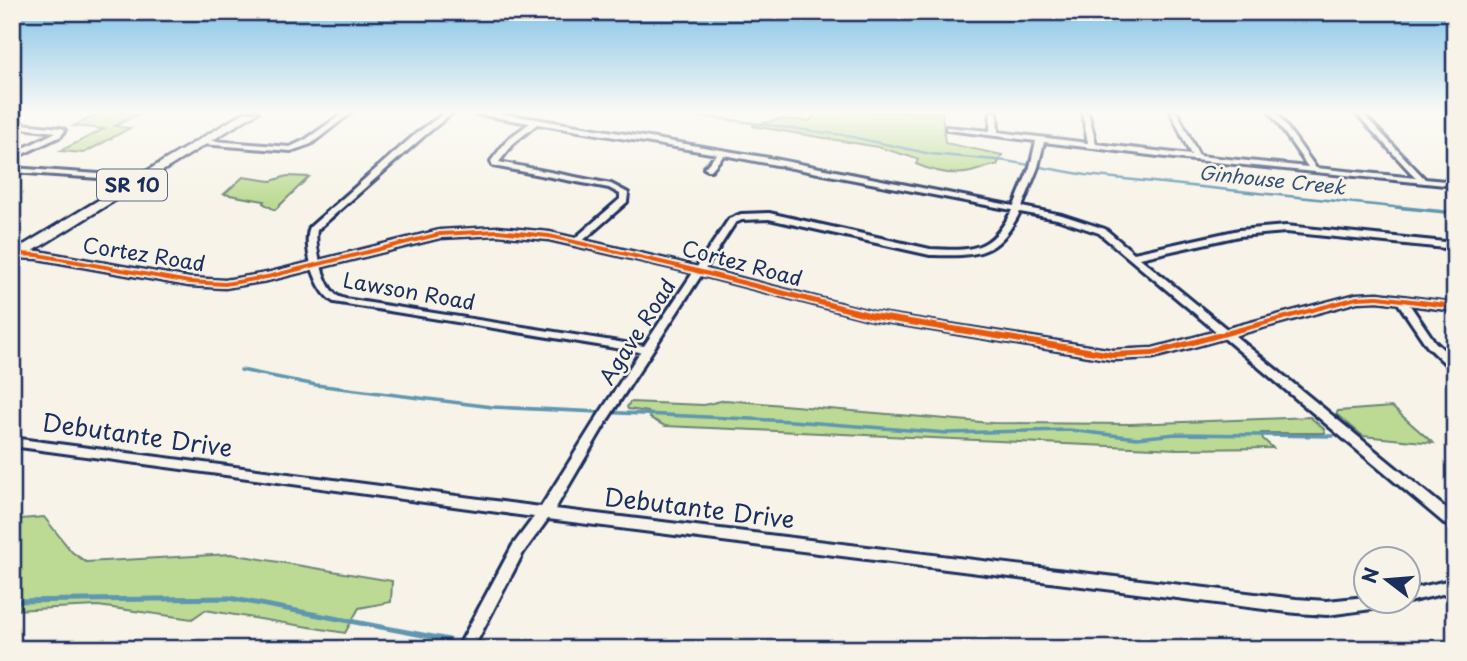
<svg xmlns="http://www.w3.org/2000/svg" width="1467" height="661" font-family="'Playpen Sans',sans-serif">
<rect width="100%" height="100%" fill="#f7f3e8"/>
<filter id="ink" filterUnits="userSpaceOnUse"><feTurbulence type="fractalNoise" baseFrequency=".0143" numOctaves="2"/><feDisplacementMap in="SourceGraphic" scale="14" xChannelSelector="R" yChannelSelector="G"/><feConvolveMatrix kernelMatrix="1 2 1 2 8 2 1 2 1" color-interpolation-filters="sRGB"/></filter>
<g filter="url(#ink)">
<g fill="#bcda93" stroke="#6c8478" stroke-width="2">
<polygon points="102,112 142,112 115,126 130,128 84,153 60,151 104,129 73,126"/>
<path d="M816,112H942L945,143L1002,155L997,165C986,166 980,170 971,172C952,176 932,171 916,164L918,159L878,147L752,126L779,119L810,121Z"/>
<polygon points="287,176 309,177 275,210 263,203 264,201 224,194 243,177 271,181"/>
<polygon points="725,400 992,423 1131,424 1310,417 1324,429 1325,433 1261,433 1263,439 1273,448 1177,449 665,426 650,418 648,412 628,409 627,407 630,402 704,405"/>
<polygon points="1392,407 1433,443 1363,436 1336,414 1338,411"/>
<polygon points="44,517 72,552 86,562 231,554 392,581 391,602 359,608 345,633 205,610 192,619 98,606 12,610 12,528 21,519"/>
</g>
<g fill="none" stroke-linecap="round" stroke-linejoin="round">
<polyline stroke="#5e96b0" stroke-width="2.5" points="670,112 843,135 931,154 1006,161 1086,175 1413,209"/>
<g stroke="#5e96b0" stroke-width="3.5">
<polyline points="1396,207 1455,213"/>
<polyline points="241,370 316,385 492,407 792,421 947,433 1069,430 1137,438 1176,434 1333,436"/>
</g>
<g stroke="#5e96b0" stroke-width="5">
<polyline points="12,601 229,598 449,640"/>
<polyline points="477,643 503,649"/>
</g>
<defs>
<g id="minor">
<polygon points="345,112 352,112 311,144 291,151 202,144 198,142 202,140 290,147 305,140"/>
<path d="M446,112H453L424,136L317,230C314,245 323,283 335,294C338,297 340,297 345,299L644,346L729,219L741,214L769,213L930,249C973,251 991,252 1012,210L724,155L711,170H708L704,168L717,154L537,124L514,143L499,162L611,184L628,193L627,202L579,244L576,245L572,242L573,240L620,199V194L609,188L493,166L491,161L508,139L530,123L477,114L474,112H488L536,119L769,158L1014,206L1030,167L1036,141L948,130L946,129V127L990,131L991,112H997L998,132L1088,143L1082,112H1088L1096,144L1191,155L1171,112H1177L1199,156L1308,167L1270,112H1276L1316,168L1416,178L1355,112H1361L1425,179L1455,182V186L1174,158L1044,142L1038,167L1022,207L1062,215L1105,229L1134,253L1239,230L1286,226L1455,243V249L1286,232L1239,236L1140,258L1455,516V529L1450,528L1099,233L1057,219L1020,212C997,257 977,256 930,255L769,219L742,220L735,223L608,419L555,509L1296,599L1327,601L1366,597V602H1389L1387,607L1327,615L1296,613L548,519L523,553L473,649H457L513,545L534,517L12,446V438L541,507L600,413L640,352L334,302C316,293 302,246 310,227L418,132Z"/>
<polygon points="12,123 61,128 65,130 61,136 12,159 12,154 56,132 12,127"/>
<polygon points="12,168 128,176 132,178 128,180 12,172"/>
<polygon points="1401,297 1405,298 1435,342 1455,360 1455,369 1451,369 1427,346 1396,300"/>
<polygon points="1455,579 1455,591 1408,602 1405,602 1408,602 1408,590"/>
</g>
<polygon id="tertiary" points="498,227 549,232 678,262 873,312 1113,350 1153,348 1357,294 1378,293 1455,303 1455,311 1378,301 1357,302 1153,358 1113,360 873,320 676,269 549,240 498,235 440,238 267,281 225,288 189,286 38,259 19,258 13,254 19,250 38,251 189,278 225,280 267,273 440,230"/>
<polygon id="trunk" points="245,112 258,112 12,264 12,252"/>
</defs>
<use href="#minor" stroke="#1b2f5e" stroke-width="6"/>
<use href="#tertiary" stroke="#1b2f5e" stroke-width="5"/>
<use href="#trunk" stroke="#1b2f5e" stroke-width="5"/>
<use href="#minor" fill="#f7f3e8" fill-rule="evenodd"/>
<use href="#tertiary" fill="#f7f3e8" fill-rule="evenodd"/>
<use href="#trunk" fill="#f7f3e8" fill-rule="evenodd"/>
<defs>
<polygon id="cycleway" points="498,229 549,234 678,264 873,313 1113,352 1153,350 1357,296 1378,295 1455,304 1455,309 1378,299 1357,300 1153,356 1113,358 873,319 677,268 549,238 498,233 440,236 267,279 225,286 189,284 38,257 19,256 15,254 19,252 38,253 189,280 225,282 267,275 440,232"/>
</defs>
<use href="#cycleway" stroke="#f7f3e8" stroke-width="4"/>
<use href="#cycleway" fill="#e8590c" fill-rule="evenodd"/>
</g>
</g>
<linearGradient id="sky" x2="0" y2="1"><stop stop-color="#82c3e7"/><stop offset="0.55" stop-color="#fbfaf5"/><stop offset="1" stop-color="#fbfaf5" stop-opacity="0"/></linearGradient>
<rect width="1467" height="204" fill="url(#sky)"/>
<g text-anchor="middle" stroke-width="5" stroke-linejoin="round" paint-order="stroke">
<g font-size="19" font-style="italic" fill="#315179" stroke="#f7f3e8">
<text transform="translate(1272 180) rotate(6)" y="7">Ginhouse Creek</text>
</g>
<rect fill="#f7f3e8" stroke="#5d6a87" stroke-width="2" x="97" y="169.5" width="70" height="31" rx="5"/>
<g font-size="19" font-weight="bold" fill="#1b2f5e">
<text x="132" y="192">SR 10</text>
</g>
<g font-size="21" fill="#1b2f5e" stroke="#f7f3e8">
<text transform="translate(144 255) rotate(9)" y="7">Cortez Road</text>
<text transform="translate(742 264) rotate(15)" y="7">Cortez Road</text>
<text transform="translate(409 292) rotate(10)" y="7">Lawson Road</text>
<text transform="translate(638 332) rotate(-57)" y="7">Agave Road</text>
</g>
<g font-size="24" fill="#1b2f5e" stroke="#f7f3e8">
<text transform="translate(137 436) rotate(8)" y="8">Debutante Drive</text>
<text transform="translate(699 509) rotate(7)" y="8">Debutante Drive</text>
</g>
</g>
<rect width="1467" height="661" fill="none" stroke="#f7f3e8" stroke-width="42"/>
<rect x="21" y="21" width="1425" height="619" fill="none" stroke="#1b2f5e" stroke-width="2.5" filter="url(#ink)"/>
<g transform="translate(1387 580) rotate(286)"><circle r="33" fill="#f7f3e8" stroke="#9fa5b1" stroke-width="2"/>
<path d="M0-5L12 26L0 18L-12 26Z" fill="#1b2f5e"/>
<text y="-10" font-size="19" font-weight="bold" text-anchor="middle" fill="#1b2f5e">N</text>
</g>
</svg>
